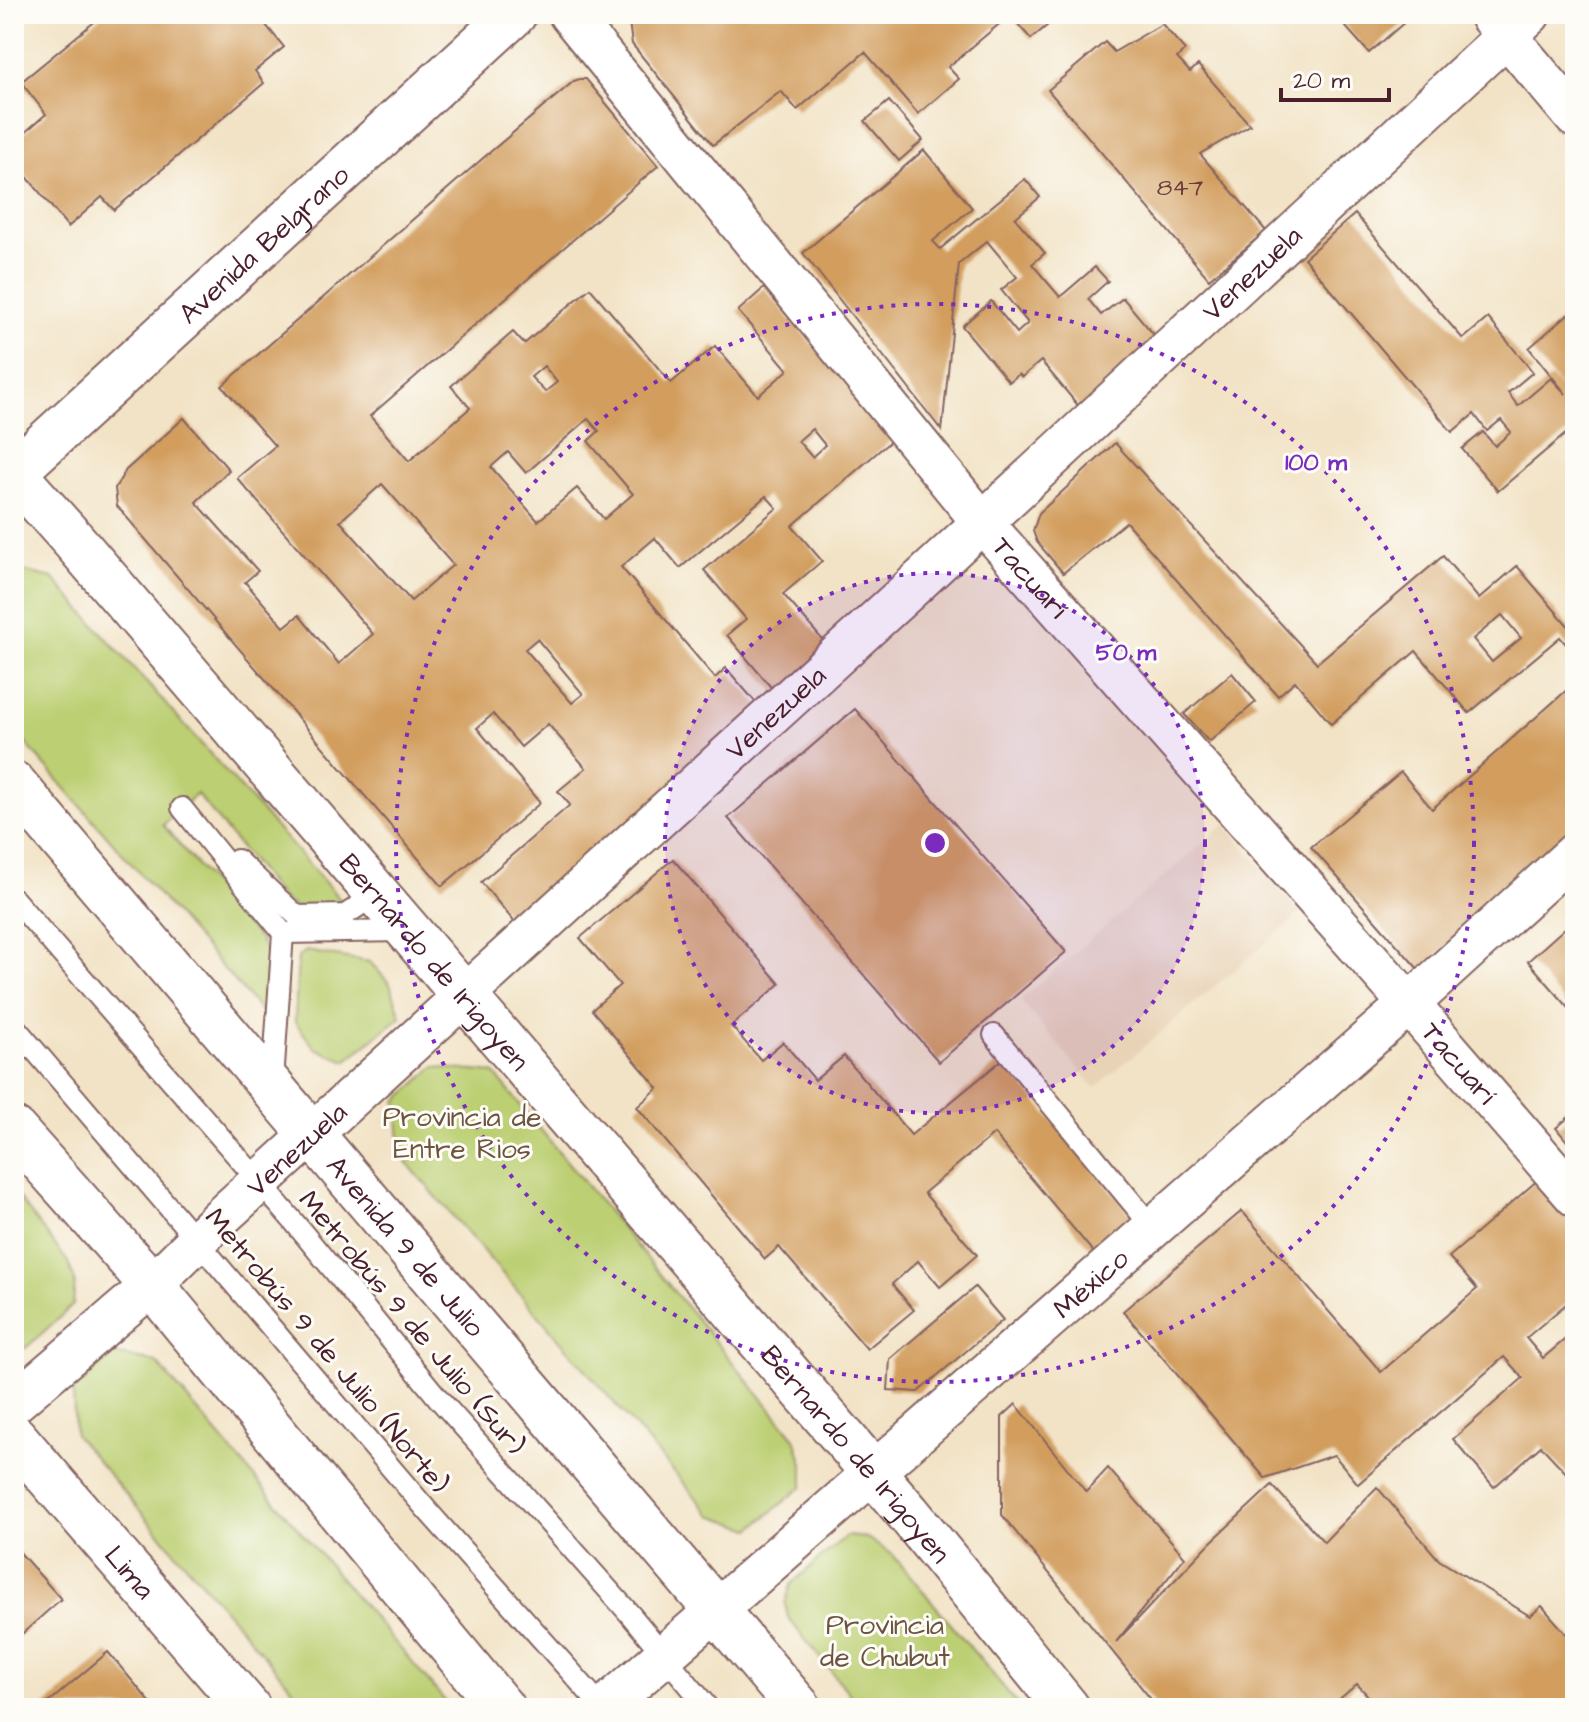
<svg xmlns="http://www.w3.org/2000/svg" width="1589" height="1722" font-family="'Architects Daughter',sans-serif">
<rect width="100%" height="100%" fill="#fdfcf7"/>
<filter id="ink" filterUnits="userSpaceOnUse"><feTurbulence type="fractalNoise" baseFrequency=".0125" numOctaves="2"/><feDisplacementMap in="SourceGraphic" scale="16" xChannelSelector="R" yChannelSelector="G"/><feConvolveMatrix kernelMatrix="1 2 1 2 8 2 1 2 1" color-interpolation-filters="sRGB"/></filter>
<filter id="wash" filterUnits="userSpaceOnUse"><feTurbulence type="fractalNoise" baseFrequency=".006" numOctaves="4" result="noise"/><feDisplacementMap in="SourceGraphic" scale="32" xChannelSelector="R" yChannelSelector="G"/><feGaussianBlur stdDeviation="1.8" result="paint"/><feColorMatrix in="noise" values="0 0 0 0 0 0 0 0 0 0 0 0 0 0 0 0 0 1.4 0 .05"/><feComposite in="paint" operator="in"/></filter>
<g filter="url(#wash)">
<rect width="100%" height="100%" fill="#f2e3c6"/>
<polygon fill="#e9d3b7" points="1225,824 1300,914 1095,1088 1020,1000"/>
<g fill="#bccf72" stroke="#83774e" stroke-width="2">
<polygon points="14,569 53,578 355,916 307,913 282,899 197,794 163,825 259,939 268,954 264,1015 14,730"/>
<polygon points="306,951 370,962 390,984 401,1016 346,1061 315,1048 295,1022 298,957"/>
<polygon points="434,1067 494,1073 795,1438 803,1464 803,1486 751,1529 711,1515 401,1156 397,1101"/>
<polygon points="14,1192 68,1262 75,1281 73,1305 27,1347 14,1354"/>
<polygon points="113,1354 156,1362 451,1708 309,1708 75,1435 73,1392"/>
<polygon points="846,1536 867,1538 893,1555 1021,1708 861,1708 799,1632 788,1617 785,1604 791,1584"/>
</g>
<g id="blocks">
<g fill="#d29d5d" fill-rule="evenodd">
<polygon points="104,14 257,14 284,47 255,71 264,83 114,210 102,197 68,227 14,161 14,142 46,114 21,82"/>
<polygon points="639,14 1061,14 1031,39 1010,15 948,67 959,79 918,114 865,52 797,110 781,91 713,145 632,44 629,22"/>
<polygon points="1343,14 1414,14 1369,53 1338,18"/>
<polygon points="1162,24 1185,50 1177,58 1190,72 1198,65 1250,125 1200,154 1266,231 1209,279 1048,90 1105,42 1114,52"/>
<path d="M580,79H586L658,166L370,416L409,461L470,408L451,386L513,332L524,344L590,288L671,383L715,346L758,396L788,370L738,311L764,288L893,439L792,526L822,561L783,594L833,652L780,698L727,635L746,619L704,570L777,508L766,496L680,568L655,538L621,567L715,678L726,668L765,713L517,925L481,882L570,805L558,791L586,768L548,724L521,747L493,714L477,728L540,803L442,886L117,506L115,488L126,470L184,418L229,470L196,502L258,571L245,582L284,627L299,615L339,664L373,634L237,478L275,446L222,386L482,159L574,81ZM544,366L557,382L545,392L531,377ZM588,419L599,431L588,441L633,494L604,519L577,488L538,521L491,467L508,452L526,473ZM812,429L825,445L812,457L798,441ZM382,484L453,565L411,601L340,521ZM537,639L583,694L572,703L525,649Z"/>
<polygon points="889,101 923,140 899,161 865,121"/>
<polygon points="924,150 972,208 933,241 940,249 1025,179 1040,197 1015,218 1045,253 1032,264 1060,297 1095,267 1108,281 1088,299 1101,315 1123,298 1166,349 1086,415 1041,361 1022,377 1019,374 1009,382 962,326 991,301 1017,333 1028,323 1001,290 1017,277 987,241 959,264 942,431 803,253"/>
<polygon points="1355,214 1463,339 1488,318 1533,372 1508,393 1518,406 1551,378 1566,394 1529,348 1575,308 1575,426 1498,491 1462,449 1483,432 1495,446 1511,432 1501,420 1487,431 1474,414 1452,432 1304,258"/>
<path d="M1115,443L1317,663L1443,556L1479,599L1517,566L1570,628L1575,624V655L1560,637L1469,713L1416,651L1331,724L1295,681L1278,696L1126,522L1063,573L1037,542L1033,531L1039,513ZM1502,615L1521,638L1492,662L1473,639Z"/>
<polygon points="1232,673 1256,702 1209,742 1184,714"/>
<polygon points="1567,690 1575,699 1575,833 1419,970 1311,847 1401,772 1432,809"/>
<polygon points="855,709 1066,952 939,1062 728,818"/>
<polygon points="673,859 780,984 731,1026 761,1060 783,1042 815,1080 844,1056 911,1135 1002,1060 1141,1226 1100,1260 994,1134 924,1193 977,1255 940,1287 918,1261 892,1284 914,1310 867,1349 779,1247 765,1259 637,1107 658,1088 592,1010 620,985 580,938"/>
<polygon points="1575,919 1575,1015 1528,961"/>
<polygon points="1575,1112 1575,1151 1556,1128"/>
<polygon points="1539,1179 1575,1221 1575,1305 1571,1300 1526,1338 1543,1358 1575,1331 1575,1470 1568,1475 1541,1446 1494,1487 1453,1439 1523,1378 1504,1357 1358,1484 1334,1455 1265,1478 1123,1311 1242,1211 1381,1372 1477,1289 1449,1257"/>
<polygon points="975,1287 1003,1320 918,1392 888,1390 890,1359"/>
<polygon points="1016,1404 1086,1492 1108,1468 1185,1557 1116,1642 1210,1543 1272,1485 1324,1542 1377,1487 1439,1560 1530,1616 1542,1606 1575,1644 1575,1708 1361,1708 1371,1699 1357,1684 1329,1708 1158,1708 1002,1515 1002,1417"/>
<polygon points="14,1546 61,1599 14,1641"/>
<polygon points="108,1652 155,1708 42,1708"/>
</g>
</g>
</g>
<g filter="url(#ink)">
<use href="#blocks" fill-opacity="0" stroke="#856461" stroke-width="2"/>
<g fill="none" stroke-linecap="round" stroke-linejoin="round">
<defs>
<g id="service">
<polyline points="182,808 283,933 273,1081"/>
<polyline points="237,860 297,916 345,915 377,894"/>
<polyline points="14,899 294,1222 438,1398 629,1613 708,1708"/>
<polyline points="283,933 405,931"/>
<polyline points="14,1026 426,1509 603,1708"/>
<polyline points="994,1035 1153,1228"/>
</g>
<g id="minor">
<path id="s1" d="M569,14L982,522L1409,1004L1575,1196"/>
<polyline points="1490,16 1575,117"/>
<path id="s2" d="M14,1403L152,1285L221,1217L918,582L1530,14"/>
<path id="s3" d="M604,1708L1409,1004L1575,853"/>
</g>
<g id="tertiary">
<path id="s4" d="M14,474L74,541L908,1513L1067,1708"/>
<path id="s5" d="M14,1437L248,1708"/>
</g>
<g id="secondary">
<path id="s6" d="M14,472L514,14"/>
</g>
<g id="trunk">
<path id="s7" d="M14,784L799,1708"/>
<polyline points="14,1130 152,1285 502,1708"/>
</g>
</defs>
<use href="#service" stroke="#856461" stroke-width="24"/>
<use href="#minor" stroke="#856461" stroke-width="44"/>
<use href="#tertiary" stroke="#856461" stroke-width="48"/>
<use href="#secondary" stroke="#856461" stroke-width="48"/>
<use href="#trunk" stroke="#856461" stroke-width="48"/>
<use href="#service" stroke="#fff" stroke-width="20"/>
<use href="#minor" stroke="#fff" stroke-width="40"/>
<use href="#tertiary" stroke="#fff" stroke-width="44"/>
<use href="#secondary" stroke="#fff" stroke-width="44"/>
<use href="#trunk" stroke="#fff" stroke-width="44"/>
</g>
</g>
<circle cx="935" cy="843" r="270" fill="#7b2cbf" fill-opacity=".12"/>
<g fill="none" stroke="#7b2cbf" stroke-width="4" stroke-dasharray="4 8">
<circle cx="935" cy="843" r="270"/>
<circle cx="935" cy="843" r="539"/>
</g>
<g text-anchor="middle" stroke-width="6" stroke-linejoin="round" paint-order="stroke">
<g font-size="24" fill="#6c3e38">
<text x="1180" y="195">847</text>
</g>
<g font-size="28" fill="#4a1f2b" stroke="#fdfcf7">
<text dy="10" stroke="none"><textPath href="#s6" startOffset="338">Avenida Belgrano</textPath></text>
<text dy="10" stroke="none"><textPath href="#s2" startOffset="1676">Venezuela</textPath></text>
<text dy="10" stroke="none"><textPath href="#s1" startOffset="728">Tacuarí</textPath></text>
<text dy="10" stroke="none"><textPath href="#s2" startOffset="1028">Venezuela</textPath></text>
<text dy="10" stroke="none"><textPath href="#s4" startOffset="644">Bernardo de Irigoyen</textPath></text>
<text dy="10" stroke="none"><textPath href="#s1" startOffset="1376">Tacuarí</textPath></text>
<text dy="10" stroke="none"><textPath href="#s2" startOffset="380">Venezuela</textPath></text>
<text dy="10" stroke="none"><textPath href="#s7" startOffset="606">Avenida 9 de Julio</textPath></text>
<text dy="10" stroke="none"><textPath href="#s3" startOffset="646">México</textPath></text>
<text transform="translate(413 1322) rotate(50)" y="10">Metrobús 9 de Julio (Sur)</text>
<text transform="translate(328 1350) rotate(50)" y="10">Metrobús 9 de Julio (Norte)</text>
<text dy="10" stroke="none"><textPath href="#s4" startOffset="1292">Bernardo de Irigoyen</textPath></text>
<text dy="10" stroke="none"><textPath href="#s5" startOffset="178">Lima</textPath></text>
</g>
<g font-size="28" fill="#6c5440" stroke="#fdfcf7">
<text x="462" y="1126">Provincia de<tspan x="462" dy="32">Entre Rios</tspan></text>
<text x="885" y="1634">Provincia<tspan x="885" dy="32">de Chubut</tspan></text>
</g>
</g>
<circle cx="935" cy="843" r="12" fill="#7b2cbf" stroke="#fdfcf7" stroke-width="4"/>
<g font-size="24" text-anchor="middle" font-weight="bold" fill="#7b2cbf" stroke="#fdfcf7" stroke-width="6" stroke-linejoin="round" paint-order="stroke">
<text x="1316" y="470">100 m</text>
<text x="1126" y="660">50 m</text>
</g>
<rect width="1589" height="1722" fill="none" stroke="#fdfcf7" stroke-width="48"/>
<path d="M1281 88v12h108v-12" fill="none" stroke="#4a1f2b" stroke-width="4"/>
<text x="1293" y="88" font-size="24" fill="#4a1f2b" stroke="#fdfcf7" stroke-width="6" paint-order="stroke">20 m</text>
</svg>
